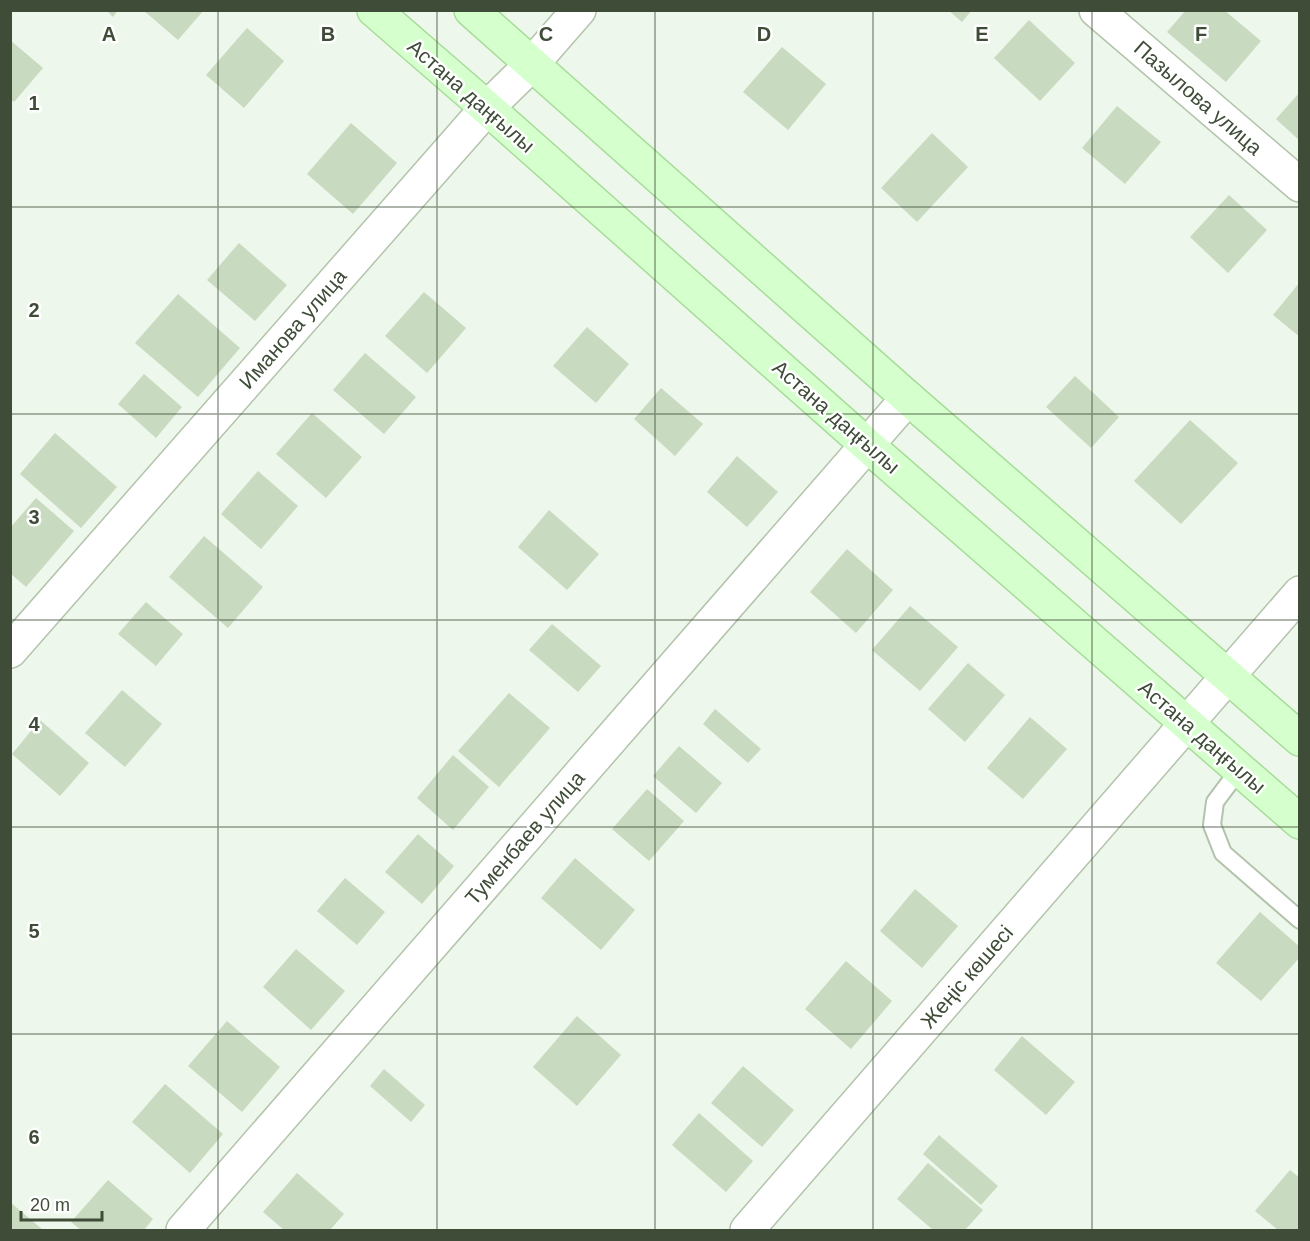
<svg xmlns="http://www.w3.org/2000/svg" width="1310" height="1241" font-family="Helvetica,sans-serif">
<rect width="100%" height="100%" fill="#eef7eb"/>
<g fill="#c8dabf">
<polygon points="106,10 118,10 113,17"/>
<polygon points="143,10 204,10 178,40"/>
<polygon points="948,10 972,10 962,22"/>
<polygon points="1186,10 1224,10 1261,41 1226,82 1167,32"/>
<polygon points="1029,20 1075,63 1040,101 994,58"/>
<polygon points="247,28 284,61 244,108 206,75"/>
<polygon points="10,40 43,68 14,102 10,99"/>
<polygon points="782,47 826,84 788,130 743,92"/>
<polygon points="1300,92 1300,141 1276,119"/>
<polygon points="1117,106 1161,142 1125,184 1082,148"/>
<polygon points="351,123 397,163 353,214 307,174"/>
<polygon points="932,133 968,167 917,222 881,188"/>
<polygon points="1229,195 1267,230 1228,273 1190,237"/>
<polygon points="239,243 287,285 255,321 207,280"/>
<polygon points="1300,282 1300,337 1273,315"/>
<polygon points="424,292 466,328 427,373 385,336"/>
<polygon points="178,294 240,348 198,397 135,343"/>
<polygon points="587,327 629,364 596,403 553,366"/>
<polygon points="365,353 416,397 384,434 333,390"/>
<polygon points="144,374 182,407 156,438 118,404"/>
<polygon points="1075,376 1119,417 1091,448 1046,407"/>
<polygon points="661,388 703,424 675,456 634,419"/>
<polygon points="312,413 362,457 326,498 276,454"/>
<polygon points="1190,420 1238,463 1181,524 1134,481"/>
<polygon points="55,433 117,487 81,528 20,474"/>
<polygon points="737,456 778,492 747,527 707,492"/>
<polygon points="258,471 298,506 261,549 221,514"/>
<polygon points="36,498 74,531 26,587 10,573 10,528"/>
<polygon points="549,510 599,554 567,590 518,547"/>
<polygon points="204,536 263,587 228,628 169,577"/>
<polygon points="847,549 893,590 856,633 810,592"/>
<polygon points="146,602 183,634 156,666 118,634"/>
<polygon points="910,606 958,647 920,691 872,650"/>
<polygon points="552,624 601,666 578,692 529,650"/>
<polygon points="968,663 1005,695 965,742 928,709"/>
<polygon points="122,690 162,724 125,767 85,733"/>
<polygon points="509,693 550,728 499,787 458,751"/>
<polygon points="715,709 761,749 748,763 703,724"/>
<polygon points="1030,717 1067,749 1023,799 987,768"/>
<polygon points="40,720 89,763 60,796 12,754"/>
<polygon points="679,746 722,783 696,813 653,776"/>
<polygon points="453,755 489,787 453,830 417,798"/>
<polygon points="647,789 684,821 649,861 612,829"/>
<polygon points="418,834 454,866 422,904 385,872"/>
<polygon points="575,858 635,910 601,950 541,898"/>
<polygon points="345,878 385,912 357,945 317,911"/>
<polygon points="915,889 958,926 922,968 880,931"/>
<polygon points="1260,912 1300,947 1300,957 1261,1001 1216,963"/>
<polygon points="296,949 345,991 311,1030 263,987"/>
<polygon points="846,961 892,1001 851,1049 805,1009"/>
<polygon points="577,1016 621,1055 577,1106 533,1067"/>
<polygon points="227,1021 280,1067 242,1112 188,1066"/>
<polygon points="1022,1036 1075,1082 1046,1115 994,1070"/>
<polygon points="743,1066 794,1110 762,1147 711,1103"/>
<polygon points="384,1069 425,1105 411,1122 370,1086"/>
<polygon points="165,1084 223,1134 190,1173 132,1122"/>
<polygon points="699,1113 753,1161 726,1192 672,1145"/>
<polygon points="939,1135 998,1186 981,1205 923,1154"/>
<polygon points="928,1163 983,1210 965,1230 933,1230 897,1199"/>
<polygon points="1290,1170 1300,1178 1300,1230 1278,1230 1255,1211"/>
<polygon points="297,1173 344,1214 330,1230 284,1230 263,1212"/>
<polygon points="108,1180 153,1219 144,1230 81,1230 71,1222"/>
<polygon points="10,1202 43,1230 10,1230"/>
</g>
<g fill="none" stroke-linecap="round" stroke-linejoin="round">
<defs>
<polyline id="lane" points="1239,770 1215,802 1212,825 1223,853 1300,920"/>
<g id="street">
<polyline points="1096,10 1300,185"/>
<polyline points="10,651 487,108 532,64 579,10"/>
<polyline points="183,1230 908,398"/>
<polyline points="747,1230 1300,593"/>
</g>
<g id="secondary">
<polyline points="374,10 487,108 867,445 1300,822"/>
<polyline points="471,10 908,398 1300,739"/>
</g>
</defs>
<use href="#lane" stroke="#b3c3ac" stroke-width="20"/>
<use href="#street" stroke="#b3c3ac" stroke-width="36"/>
<use href="#secondary" stroke="#a6dd99" stroke-width="36"/>
<use href="#lane" stroke="#fff" stroke-width="16"/>
<use href="#street" stroke="#fff" stroke-width="33"/>
<use href="#secondary" stroke="#d5ffcd" stroke-width="33"/>
</g>
<path fill="none" stroke="#3e4c38" stroke-width="1.5" stroke-opacity="0.55" d="M218,10V1230M437,10V1230M655,10V1230M873,10V1230M1092,10V1230M10,207H1300M10,414H1300M10,620H1300M10,827H1300M10,1034H1300"/>
<g text-anchor="middle" stroke-width="5" stroke-linejoin="round" paint-order="stroke">
<g font-size="21" fill="#3e4c38" stroke="#fff">
<text transform="translate(471 96) rotate(41)" y="7">Астана даңғылы</text>
<text transform="translate(1198 98) rotate(41)" y="7">Пазылова улица</text>
<text transform="translate(293 329) rotate(-49)" y="7">Иманова улица</text>
<text transform="translate(836 417) rotate(41)" y="7">Астана даңғылы</text>
<text transform="translate(1202 737) rotate(41)" y="7">Астана даңғылы</text>
<text transform="translate(525 838) rotate(-49)" y="7">Туменбаев улица</text>
<text transform="translate(967 977) rotate(-49)" y="7">Жеңіс көшесі</text>
</g>
</g>
<g font-size="20" text-anchor="middle" font-weight="bold" fill="#3e4c38" stroke="#fff" stroke-width="5" stroke-linejoin="round" paint-order="stroke">
<text x="109" y="41">A</text>
<text x="328" y="41">B</text>
<text x="546" y="41">C</text>
<text x="764" y="41">D</text>
<text x="982" y="41">E</text>
<text x="1201" y="41">F</text>
<text x="34" y="110">1</text>
<text x="34" y="317">2</text>
<text x="34" y="524">3</text>
<text x="34" y="731">4</text>
<text x="34" y="938">5</text>
<text x="34" y="1144">6</text>
</g>
<rect width="1310" height="1241" fill="none" stroke="#3e4c38" stroke-width="24"/>
<path d="M21 1211v9h81v-9" fill="none" stroke="#3e4c38" stroke-width="3"/>
<text x="30" y="1211" font-size="18" fill="#3e4c38" stroke="#ffffff" stroke-width="4.5" paint-order="stroke">20 m</text>
</svg>
